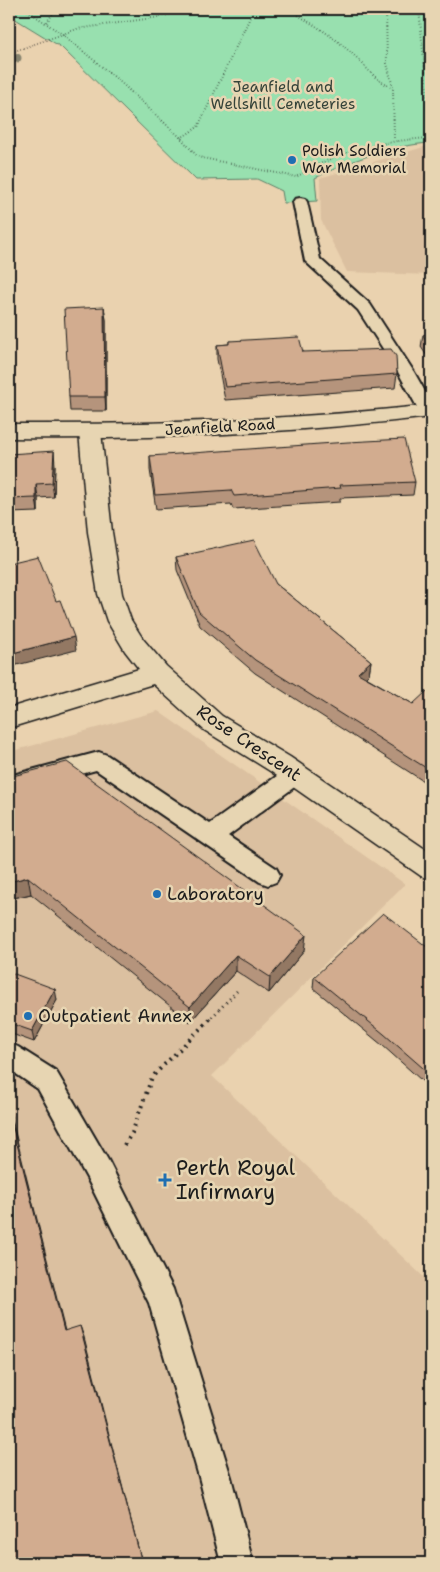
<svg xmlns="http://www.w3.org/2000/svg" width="440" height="1572" font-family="'Shantell Sans',sans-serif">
<rect width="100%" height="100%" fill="#ead2af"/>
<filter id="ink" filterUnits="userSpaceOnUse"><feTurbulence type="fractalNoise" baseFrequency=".02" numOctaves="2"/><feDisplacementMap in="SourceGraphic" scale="10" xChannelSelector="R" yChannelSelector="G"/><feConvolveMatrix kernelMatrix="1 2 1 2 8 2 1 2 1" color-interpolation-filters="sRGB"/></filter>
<g filter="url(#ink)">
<g fill="#dbc0a0">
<polygon points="427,146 431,146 431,275 347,272 321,220 320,178"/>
<polygon points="158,711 405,884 212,1076 431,1284 431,1563 9,1563 9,752"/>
</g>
<path fill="#98e0af" stroke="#5a7e66" d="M9,9H431V143C392,145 350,161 315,178L317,201L284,203L282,191L257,179L196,180L61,47L9,15Z"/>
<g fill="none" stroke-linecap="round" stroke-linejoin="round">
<defs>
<g id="service">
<polygon points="300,198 305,199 307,202 320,259 370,304 414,372 431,402 431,416 422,416 398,372 358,310 305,261 293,202 295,199"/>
<polygon points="99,752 107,755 210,824 288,768 296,765 304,768 307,774 304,780 228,836 276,868 280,875 276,882 268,885 260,882 96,770 9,794 9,776"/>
<polygon points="9,1043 18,1047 56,1071 108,1160 173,1289 231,1477 253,1563 221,1563 199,1477 149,1303 88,1180 38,1089 9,1069"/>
</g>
<polygon id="minor" points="90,425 98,427 101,432 112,532 122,594 131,620 143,639 166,666 222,716 290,757 431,853 431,880 421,876 270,771 204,730 153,684 9,728 9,708 139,669 125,651 107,621 98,594 88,532 79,432 82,427"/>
<path id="tertiary" d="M431,405V417C291,433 150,440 9,438V424C150,425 291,420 431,405Z"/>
</defs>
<use href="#service" stroke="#1c1c1c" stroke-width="4"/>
<use href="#minor" stroke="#1c1c1c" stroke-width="3"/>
<use href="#tertiary" stroke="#1c1c1c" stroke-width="3"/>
<g stroke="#1c1c1c" stroke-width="2" stroke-dasharray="0.5 2.5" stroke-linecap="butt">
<path d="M25,9L62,34L118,80L181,138L198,157L296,177C341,150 379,141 431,138"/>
<path d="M288,9C309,22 331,34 349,51C368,66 369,77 393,88"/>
<polyline points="386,9 387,63 393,88 394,139"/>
<polyline points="419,9 428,103"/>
<polyline points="47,22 56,9"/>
<polyline points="9,53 77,29 159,17 192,9"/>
<polyline points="431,102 428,103 431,119"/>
<polyline points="181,138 198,127 254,9"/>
</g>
<polyline stroke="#1c1c1c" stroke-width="3" stroke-dasharray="1 4" stroke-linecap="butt" points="212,1017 239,989"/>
<polyline stroke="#1c1c1c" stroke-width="4" stroke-dasharray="2 5" stroke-linecap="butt" points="124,1145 132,1133 152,1077 213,1016"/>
<use href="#service" fill="#e7d5b2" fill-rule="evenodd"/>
<use href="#minor" fill="#e7d5b2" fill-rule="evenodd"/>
<use href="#tertiary" fill="#e7d5b2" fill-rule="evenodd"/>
</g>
<circle fill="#86836e" cx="17" cy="58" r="4.5"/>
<g fill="#b5947b" stroke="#1c1c1c">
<polygon points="104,307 106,320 106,411 70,411 69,397"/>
<polygon points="431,333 431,362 421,347 423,335"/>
<polygon points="229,341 303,352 397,374 395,388 225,400 217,359 217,345 229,344"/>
<polygon points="9,454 55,465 54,497 38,498 38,512 9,513"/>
<polygon points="150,456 415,482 413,495 340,498 340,502 233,509 231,504 156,509 150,470"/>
<polygon points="176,557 276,584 371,661 369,674 366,677 413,704 431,694 431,786 255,673 200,626 177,570"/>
<polygon points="9,777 304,951 269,993 236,971 190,1022 31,894 9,899"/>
<polygon points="431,950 431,1089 382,1045 313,988 314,977"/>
<polygon points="9,972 57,1000 34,1042 9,1033"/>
</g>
<g fill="#937864" stroke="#1c1c1c">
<polygon points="104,307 106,320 106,411 105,397"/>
<polygon points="54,451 55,465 54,497 52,483"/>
<polygon points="36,484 38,498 38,512 36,498"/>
<polygon points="74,637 76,650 9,667 9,654"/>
<polygon points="371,661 369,674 357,686 358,673"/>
<polygon points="28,877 31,894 9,899 9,882"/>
<polygon points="306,935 304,951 269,993 270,977"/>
<polygon points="236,955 236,971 190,1022 190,1007"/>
<polygon points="55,989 57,1000 34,1042 32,1031"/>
<polygon points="9,1108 68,1343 64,1331 9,1112"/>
<polygon points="80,1326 84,1337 142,1563"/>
</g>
<g fill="#d2ac8f" stroke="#1c1c1c">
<polygon points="104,307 105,397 69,397 64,309"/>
<polygon points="431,333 431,348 423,335"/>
<polygon points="299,337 303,352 391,349 396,356 397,374 225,387 217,345 229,344 229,341"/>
<polygon points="404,439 415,482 340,485 341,488 234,496 231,490 155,495 150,456 348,442"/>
<polygon points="54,451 52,483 36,484 36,498 9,499 9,454"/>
<polygon points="254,540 276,584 371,661 358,673 413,704 427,691 431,694 431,771 255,660 199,612 176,557"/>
<polygon points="38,556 56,601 60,600 74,637 9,654 9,563"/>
<polygon points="67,762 306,935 270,977 236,955 190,1007 28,877 9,882 9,777"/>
<polygon points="383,913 431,950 431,1075 384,1034 314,977"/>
<polygon points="9,972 55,989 32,1031 9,1023"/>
<polygon points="9,1112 64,1331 80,1326 142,1563 9,1563"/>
</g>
</g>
<g fill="#1f6fb2" stroke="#e7d5b2" stroke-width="2">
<circle cx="292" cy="160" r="5"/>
<circle cx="157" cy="894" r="5"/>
<circle cx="28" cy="1016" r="5"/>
<path d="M162.5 1172.5h5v5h5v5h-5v5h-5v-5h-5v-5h5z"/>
</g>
<g text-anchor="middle" stroke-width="5" stroke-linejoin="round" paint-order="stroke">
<g font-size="15" fill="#354339" stroke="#e7d5b2">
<text x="283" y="92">Jeanfield and<tspan x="283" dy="17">Wellshill Cemeteries</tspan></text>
</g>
<g font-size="15" fill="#1c1c1c" stroke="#e7d5b2" text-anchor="start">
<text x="302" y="156">Polish Soldiers<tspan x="302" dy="17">War Memorial</tspan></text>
</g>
<g font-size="15" fill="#1c1c1c" stroke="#e7d5b2">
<text transform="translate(220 427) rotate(-3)" y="5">Jeanfield Road</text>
</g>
<g font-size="18" fill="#1c1c1c" stroke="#e7d5b2">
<text transform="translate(249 743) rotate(34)" y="6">Rose Crescent</text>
</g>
<g font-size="18" fill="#1c1c1c" stroke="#e7d5b2" text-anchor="start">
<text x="167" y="900">Laboratory</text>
<text x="38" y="1022">Outpatient Annex</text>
</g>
<g font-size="21" fill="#1c1c1c" stroke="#e7d5b2" text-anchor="start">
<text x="176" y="1175">Perth Royal<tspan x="176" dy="24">Infirmary</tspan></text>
</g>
</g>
<rect width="440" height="1572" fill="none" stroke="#e7d5b2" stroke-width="30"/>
<rect x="15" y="15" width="410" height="1542" fill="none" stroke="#1c1c1c" stroke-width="2" filter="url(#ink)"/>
</svg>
